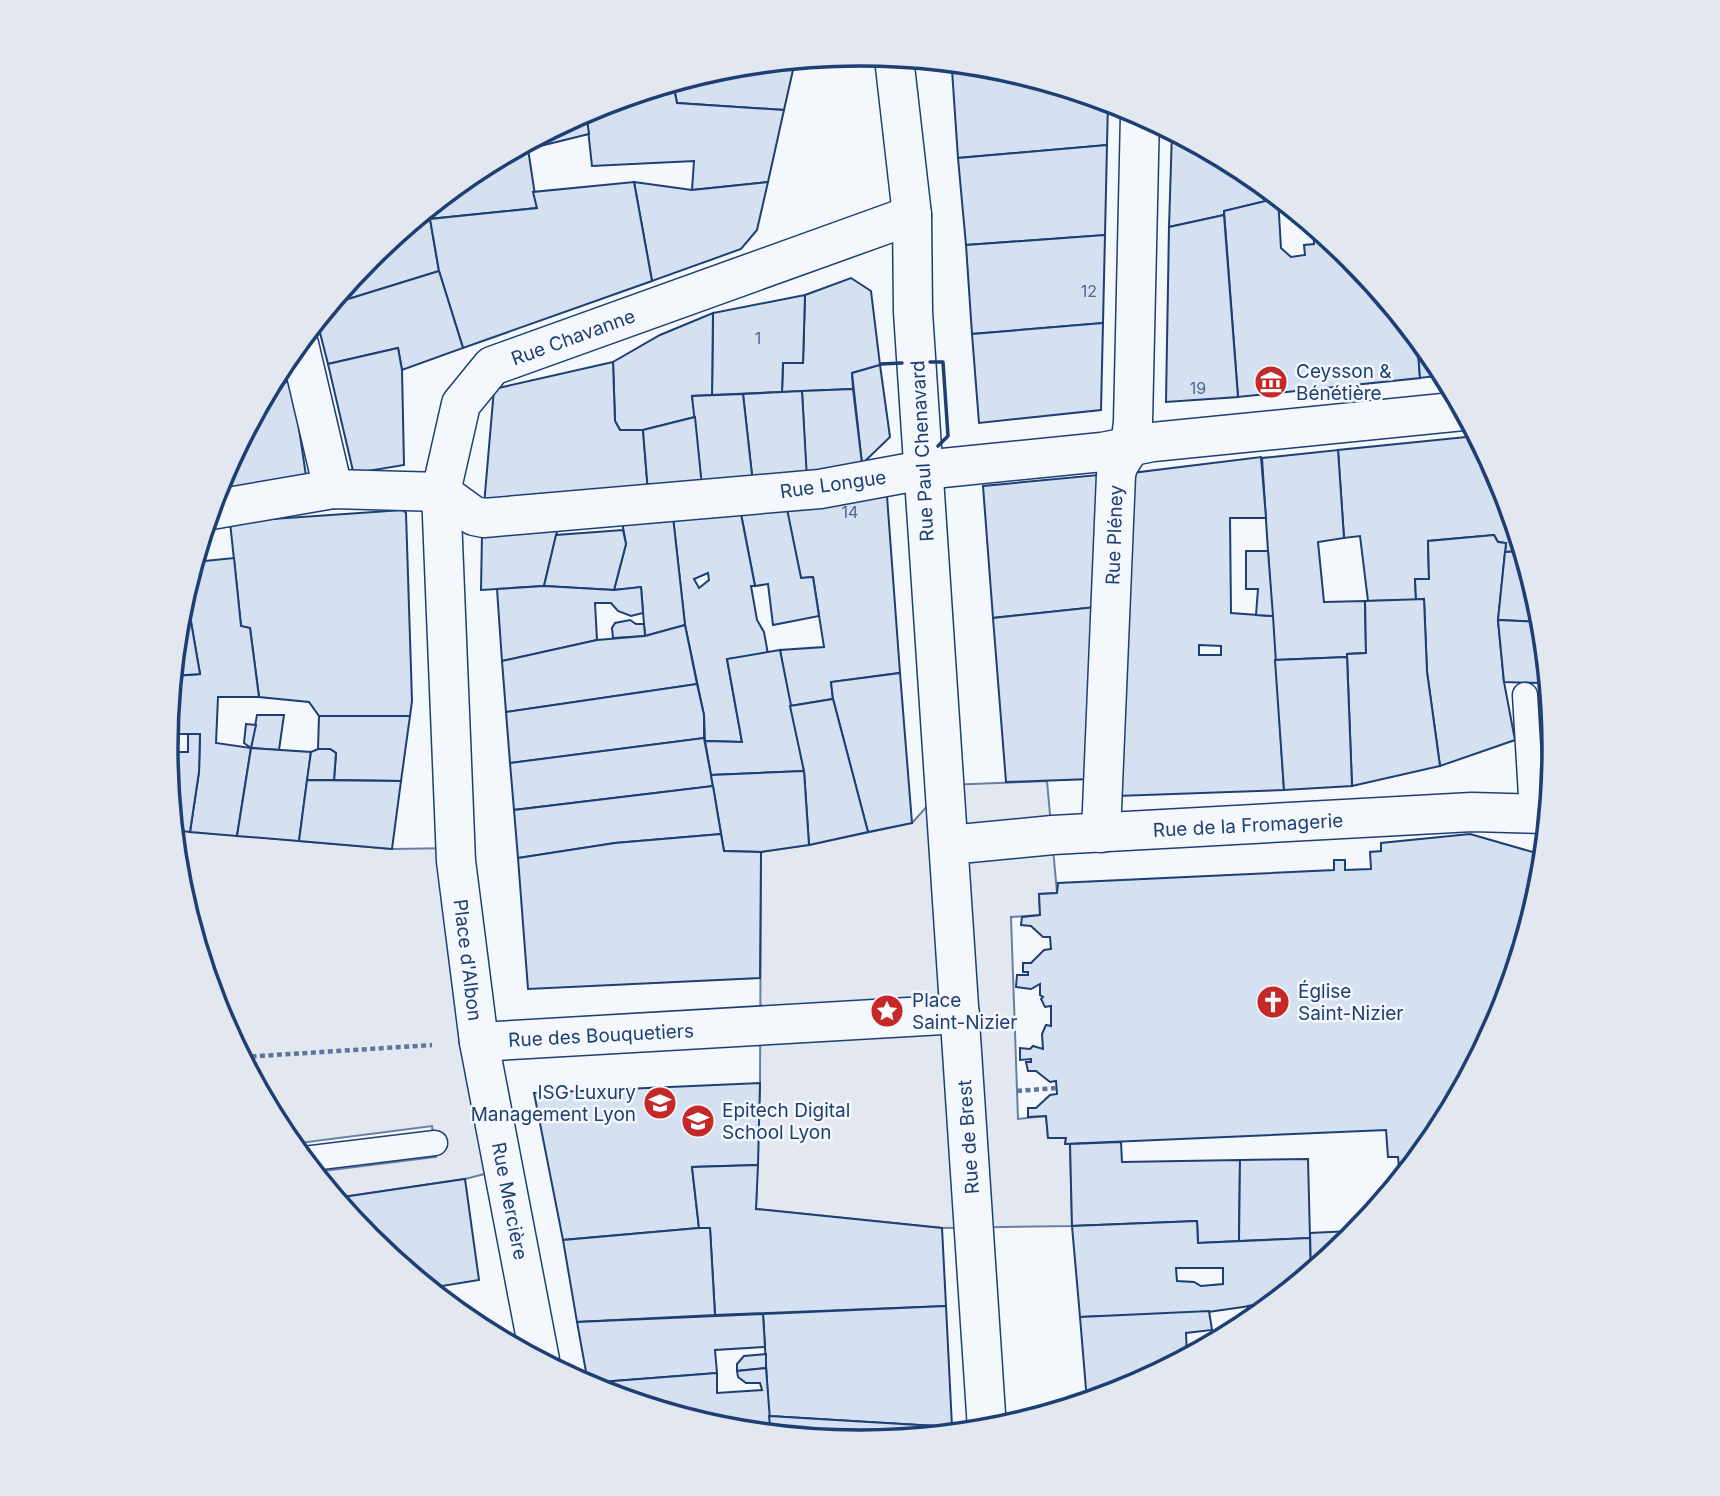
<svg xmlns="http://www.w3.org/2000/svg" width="1720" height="1496" font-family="Inter,sans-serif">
<rect width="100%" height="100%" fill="#f4f7fb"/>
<g fill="#e3e8f0" stroke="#687fa3" stroke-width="2">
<polygon points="1047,781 1057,893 1039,894 1040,915 1011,917 1018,1119 1046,1116 1048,1138 1066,1138 1065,1144 1070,1144 1072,1226 942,1228 756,1209 760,1083 761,852 809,845 912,823 946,785"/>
<polygon points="174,830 392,849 455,848 504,1169 465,1179 336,1198 315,1172 436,1157 432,1126 292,1144 283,1133 219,1013 180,883"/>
</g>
<g fill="#d5e0f0" stroke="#1d3f73" stroke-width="2" fill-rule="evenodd">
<polygon points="795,61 784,110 677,103 673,83 725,68"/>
<polygon points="951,63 989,67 952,70"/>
<polygon points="989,67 1108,102 1107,145 958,158 952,70"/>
<polygon points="673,83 677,103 784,110 768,182 692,190 694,161 592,166 586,111"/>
<polygon points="586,111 589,134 528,149 537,208 430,219 439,271 332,304 370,257 444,196 451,197 450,191 475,171"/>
<polygon points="1172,132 1246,171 1278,198 1224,211 1224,215 1169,227"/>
<polygon points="1107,145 1105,235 966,245 958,158"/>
<polygon points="634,182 692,190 768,182 757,230 741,249 652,281"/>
<polygon points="634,182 652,281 463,348 439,271 430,219 537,208 533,192"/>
<polygon points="1278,198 1281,248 1291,257 1305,255 1304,245 1314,244 1313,226 1351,258 1417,338 1420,378 1238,397 1224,211"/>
<polygon points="1224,215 1238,397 1166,402 1169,227"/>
<polygon points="1105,235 1103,323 972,334 966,245"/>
<polygon points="439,271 463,348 402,370 398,348 328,364 317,321 332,304"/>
<polygon points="851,278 871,291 880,365 852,373 853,389 782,392 783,363 803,363 805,295"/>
<polygon points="805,295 803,363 783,363 782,392 712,395 713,313"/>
<polygon points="713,313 712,395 692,396 695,417 643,430 620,430 615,421 613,362 660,335"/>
<polygon points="1103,323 1101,410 979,423 972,334"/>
<polygon points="1417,338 1437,363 1444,375 1420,378"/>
<polygon points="398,348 402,370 404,465 356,473 353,471 328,364"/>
<polygon points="286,359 292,381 271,385 283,362"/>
<polygon points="613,362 615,421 620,430 643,430 648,492 484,505 494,389"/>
<polygon points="880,365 890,437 862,464 852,373"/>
<polygon points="292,381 306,476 217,491 271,385"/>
<polygon points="853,389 862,464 806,473 802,391"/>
<polygon points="802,391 807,479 753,484 743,394"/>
<polygon points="743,394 753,484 702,487 692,396"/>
<polygon points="695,417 702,487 648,492 643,430"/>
<polygon points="1476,436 1501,483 1522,551 1505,552 1506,543 1498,542 1494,535 1428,541 1429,579 1415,579 1416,600 1368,601 1360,536 1344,538 1338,450"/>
<polygon points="1338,450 1344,538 1318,542 1324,602 1365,601 1366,653 1347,654 1347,657 1275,660 1262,458"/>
<path d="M1261,457L1266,518H1230L1231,613L1273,616L1284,790L1117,796L1132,473ZM1199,645L1221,646V655H1199Z"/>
<polygon points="1098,475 1096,607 993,618 983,486"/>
<polygon points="887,496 900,673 831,682 833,699 790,706 780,650 824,647 813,577 801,578 786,507"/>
<polygon points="786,504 801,578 813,577 819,616 773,625 768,584 755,586 740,509"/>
<path d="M740,509L755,586H751L757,620L764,632L768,654L727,659L742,742L705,741L704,715L685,625L673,517ZM708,573L709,580L699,588L694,579Z"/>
<polygon points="403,510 406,513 412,701 410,716 319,716 309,702 259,697 250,628 241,626 230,522"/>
<polygon points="673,517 685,625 645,636 641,587 614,590 626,544 622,522"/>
<polygon points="558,528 544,586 481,590 482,534"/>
<polygon points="623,530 626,544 614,590 544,586 556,535"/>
<polygon points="1494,535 1498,542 1506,543 1498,620 1504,682 1515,740 1440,766 1427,672 1424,599 1416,600 1415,579 1429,579 1428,541"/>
<polygon points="1246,551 1268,551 1273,616 1256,615 1258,589 1246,589"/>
<polygon points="1522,551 1540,613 1541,622 1498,620 1505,552"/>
<polygon points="234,558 241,626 250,628 259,697 218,697 216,743 251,748 237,836 190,832 199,772 200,734 168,734 173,676 200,674 186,593 195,562"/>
<polygon points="544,586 614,590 641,587 643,613 631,616 618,611 611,603 595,603 597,640 502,661 497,589"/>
<polygon points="186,593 200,674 173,676 180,612"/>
<polygon points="1424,599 1427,672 1440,766 1352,786 1347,654 1366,653 1365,601"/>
<polygon points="1096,607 1091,779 1006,782 993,618"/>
<polygon points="630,620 636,624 644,624 645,636 613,638 612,628 615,623"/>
<polygon points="1498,620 1541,622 1539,683 1504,682"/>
<polygon points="685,625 697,684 506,712 502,661 597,640 645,636"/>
<polygon points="1543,634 1554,748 1552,764 1538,765 1539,683"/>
<polygon points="780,650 804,771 711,775 705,741 742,742 727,659"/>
<polygon points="1347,657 1352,786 1284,790 1275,660"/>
<polygon points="900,673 912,823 868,832 833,699 831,682"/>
<polygon points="697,684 704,715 704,738 510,763 506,712"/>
<polygon points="833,699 868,832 809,845 804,771 790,706"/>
<polygon points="257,715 284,715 279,750 251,748"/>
<polygon points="319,716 410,716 401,781 334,780 336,753 330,749 318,749"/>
<polygon points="246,724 256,725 251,748 244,743"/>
<polygon points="188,734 200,734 199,772 190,832 174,830 167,752 188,752"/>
<polygon points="704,738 713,786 514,810 510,763"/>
<polygon points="251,748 311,752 299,841 237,836"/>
<polygon points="318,749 330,749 336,753 334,780 307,780 311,752"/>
<polygon points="804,771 809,845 761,852 724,851 711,775"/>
<polygon points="307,780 401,781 392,849 299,841"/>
<polygon points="713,786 721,834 615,843 518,858 514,810"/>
<polygon points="721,834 724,851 761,852 760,978 528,989 518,858 615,843"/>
<polygon points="1470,834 1543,855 1540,884 1501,1014 1437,1134 1417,1158 1406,1159 1407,1168 1399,1168 1398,1157 1388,1157 1386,1130 1065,1144 1066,1138 1048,1138 1046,1116 1028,1117 1028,1108 1036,1108 1050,1095 1057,1094 1056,1081 1050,1082 1036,1071 1028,1071 1026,1062 1031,1062 1031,1059 1020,1060 1020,1048 1030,1049 1033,1046 1043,1049 1042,1034 1046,1025 1051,1026 1051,1006 1045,1007 1041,999 1043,997 1040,995 1040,984 1031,989 1016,987 1017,975 1028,975 1028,972 1023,972 1023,963 1031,963 1044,950 1051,949 1050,937 1043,937 1031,926 1021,925 1022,917 1040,915 1039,894 1057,893 1058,883 1334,870 1334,860 1345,860 1345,870 1371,869 1370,852 1381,851 1381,843"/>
<polygon points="760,1083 758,1165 692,1167 699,1228 563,1240 534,1093"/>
<polygon points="1121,1142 1122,1162 1240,1160 1239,1241 1198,1243 1197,1221 1072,1226 1070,1144"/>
<polygon points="1308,1159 1310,1238 1239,1241 1240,1160"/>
<polygon points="758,1165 756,1209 942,1228 946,1306 715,1315 710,1228 699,1228 692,1167"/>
<polygon points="465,1179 479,1280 430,1288 369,1238 336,1198"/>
<path d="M1197,1221L1198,1243L1310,1238L1311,1271L1271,1303L1201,1313L1080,1317L1072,1226ZM1176,1268H1223V1284L1201,1286L1194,1282L1177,1281Z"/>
<polygon points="699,1228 710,1228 715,1315 577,1322 563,1240"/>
<polygon points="1351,1231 1350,1239 1311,1271 1310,1233"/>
<polygon points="1271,1303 1248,1323 1248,1306"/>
<polygon points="946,1306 952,1427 769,1416 763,1314"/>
<polygon points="1209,1311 1212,1330 1186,1333 1187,1356 1125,1389 1087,1401 1080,1317"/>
<polygon points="763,1314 765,1347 715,1350 717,1373 588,1383 577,1322"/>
<polygon points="766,1354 766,1368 737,1371 737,1364 744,1356"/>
<polygon points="766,1368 771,1433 724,1428 594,1389 588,1386 588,1383 717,1373 717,1393 762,1390 760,1383 746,1383 738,1377 737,1371"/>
<polygon points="769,1416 952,1427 952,1433 860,1442 771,1433"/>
</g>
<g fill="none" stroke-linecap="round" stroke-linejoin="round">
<defs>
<g id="lane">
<polyline points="1525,695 1532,813"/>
<polyline points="304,1159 435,1143"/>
</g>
<g id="street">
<polyline points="894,58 912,215 913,312 987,1429"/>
<polyline points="299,344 333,489"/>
<polyline points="211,510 333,489 441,492 474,516 484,518 820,489 923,470 1102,452 1153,442 1463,411"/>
<polyline points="1101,833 1116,475 1118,466 1130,447 1133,422 1140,115"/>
<polyline points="949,845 1053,835 1472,812 1547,814"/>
<polyline points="479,1042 960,1014"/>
<polyline points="540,1360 479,1042 456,861 441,492 461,404 492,366 912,215"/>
</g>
</defs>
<use href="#lane" stroke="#1d3f73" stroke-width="27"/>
<use href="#street" stroke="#1d3f73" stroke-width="41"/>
<g stroke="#5e769c" stroke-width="4.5" stroke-dasharray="5 3.5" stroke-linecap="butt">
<polyline points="243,1057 432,1045"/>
<polyline points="1017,1091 1056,1088"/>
</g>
<use href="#lane" stroke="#f4f7fb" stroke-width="24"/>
<use href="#street" stroke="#f4f7fb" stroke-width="38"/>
<g stroke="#1d3f73" stroke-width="3.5">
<polyline points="930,362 943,362 948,436 938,446"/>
<polyline points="881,364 902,363"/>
</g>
</g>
<defs>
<symbol id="museum-disc" viewBox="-11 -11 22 22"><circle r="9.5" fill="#c62828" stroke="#f4f7fb"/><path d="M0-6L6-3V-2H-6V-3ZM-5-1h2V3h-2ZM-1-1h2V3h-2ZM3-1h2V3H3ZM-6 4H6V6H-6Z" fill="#fff"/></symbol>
<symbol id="church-disc" viewBox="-11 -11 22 22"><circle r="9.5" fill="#c62828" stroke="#f4f7fb"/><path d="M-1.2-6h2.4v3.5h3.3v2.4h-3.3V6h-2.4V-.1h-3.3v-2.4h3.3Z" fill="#fff"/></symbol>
<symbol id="sight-disc" viewBox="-11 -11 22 22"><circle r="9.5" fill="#c62828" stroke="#f4f7fb"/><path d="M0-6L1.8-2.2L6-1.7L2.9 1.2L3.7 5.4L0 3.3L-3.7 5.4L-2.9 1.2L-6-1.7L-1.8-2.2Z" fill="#fff"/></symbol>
<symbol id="university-disc" viewBox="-11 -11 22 22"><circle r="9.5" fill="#c62828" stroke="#f4f7fb"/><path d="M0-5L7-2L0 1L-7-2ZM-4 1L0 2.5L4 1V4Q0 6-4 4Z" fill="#fff"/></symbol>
</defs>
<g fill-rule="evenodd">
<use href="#museum-disc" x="1252" y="363" width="38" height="38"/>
<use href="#church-disc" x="1254" y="983" width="38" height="38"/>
<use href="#sight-disc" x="868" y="992" width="38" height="38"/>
<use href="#university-disc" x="641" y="1084" width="38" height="38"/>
<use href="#university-disc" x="679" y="1102" width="38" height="38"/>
</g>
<g text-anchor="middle" stroke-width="5" stroke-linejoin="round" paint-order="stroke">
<g font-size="16" fill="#4b6792">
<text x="1089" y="297">12</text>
<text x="758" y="344">1</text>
<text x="1198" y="394">19</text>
<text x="850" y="518">14</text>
</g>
<g font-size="19" fill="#1d3f73" stroke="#f4f7fb">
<text transform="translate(573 337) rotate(-20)" y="7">Rue Chavanne</text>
<text transform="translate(922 451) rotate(-93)" y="7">Rue Paul Chenavard</text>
<text transform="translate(833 484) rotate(-8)" y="7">Rue Longue</text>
<text transform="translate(1114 535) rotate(-88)" y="7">Rue Pléney</text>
<text transform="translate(1248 825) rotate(-3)" y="7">Rue de la Fromagerie</text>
<text transform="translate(468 960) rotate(83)" y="7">Place d'Albon</text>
<text transform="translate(601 1035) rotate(-3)" y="7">Rue des Bouquetiers</text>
<text transform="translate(968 1137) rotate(-94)" y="7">Rue de Brest</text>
<text transform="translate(510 1201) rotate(79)" y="7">Rue Mercière</text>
</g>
<g font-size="19" fill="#1d3f73" stroke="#f4f7fb" text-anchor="start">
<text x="1296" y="378">Ceysson &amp;<tspan x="1296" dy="22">Bénétière</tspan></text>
<text x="1298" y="998">Église<tspan x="1298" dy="22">Saint-Nizier</tspan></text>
<text x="912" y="1007">Place<tspan x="912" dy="22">Saint-Nizier</tspan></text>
<text x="636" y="1099" text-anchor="end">ISG Luxury<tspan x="636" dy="22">Management Lyon</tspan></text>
<text x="722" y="1117">Epitech Digital<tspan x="722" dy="22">School Lyon</tspan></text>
</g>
</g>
<path d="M0 0H1720V1496H0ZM178 748a682 682 0 1 1 1364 0a682 682 0 1 1-1364 0Z" fill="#e3e8f0" fill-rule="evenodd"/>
<path fill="none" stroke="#1d3f73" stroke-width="3.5" d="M178 748a682 682 0 1 1 1364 0a682 682 0 1 1-1364 0Z"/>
</svg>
